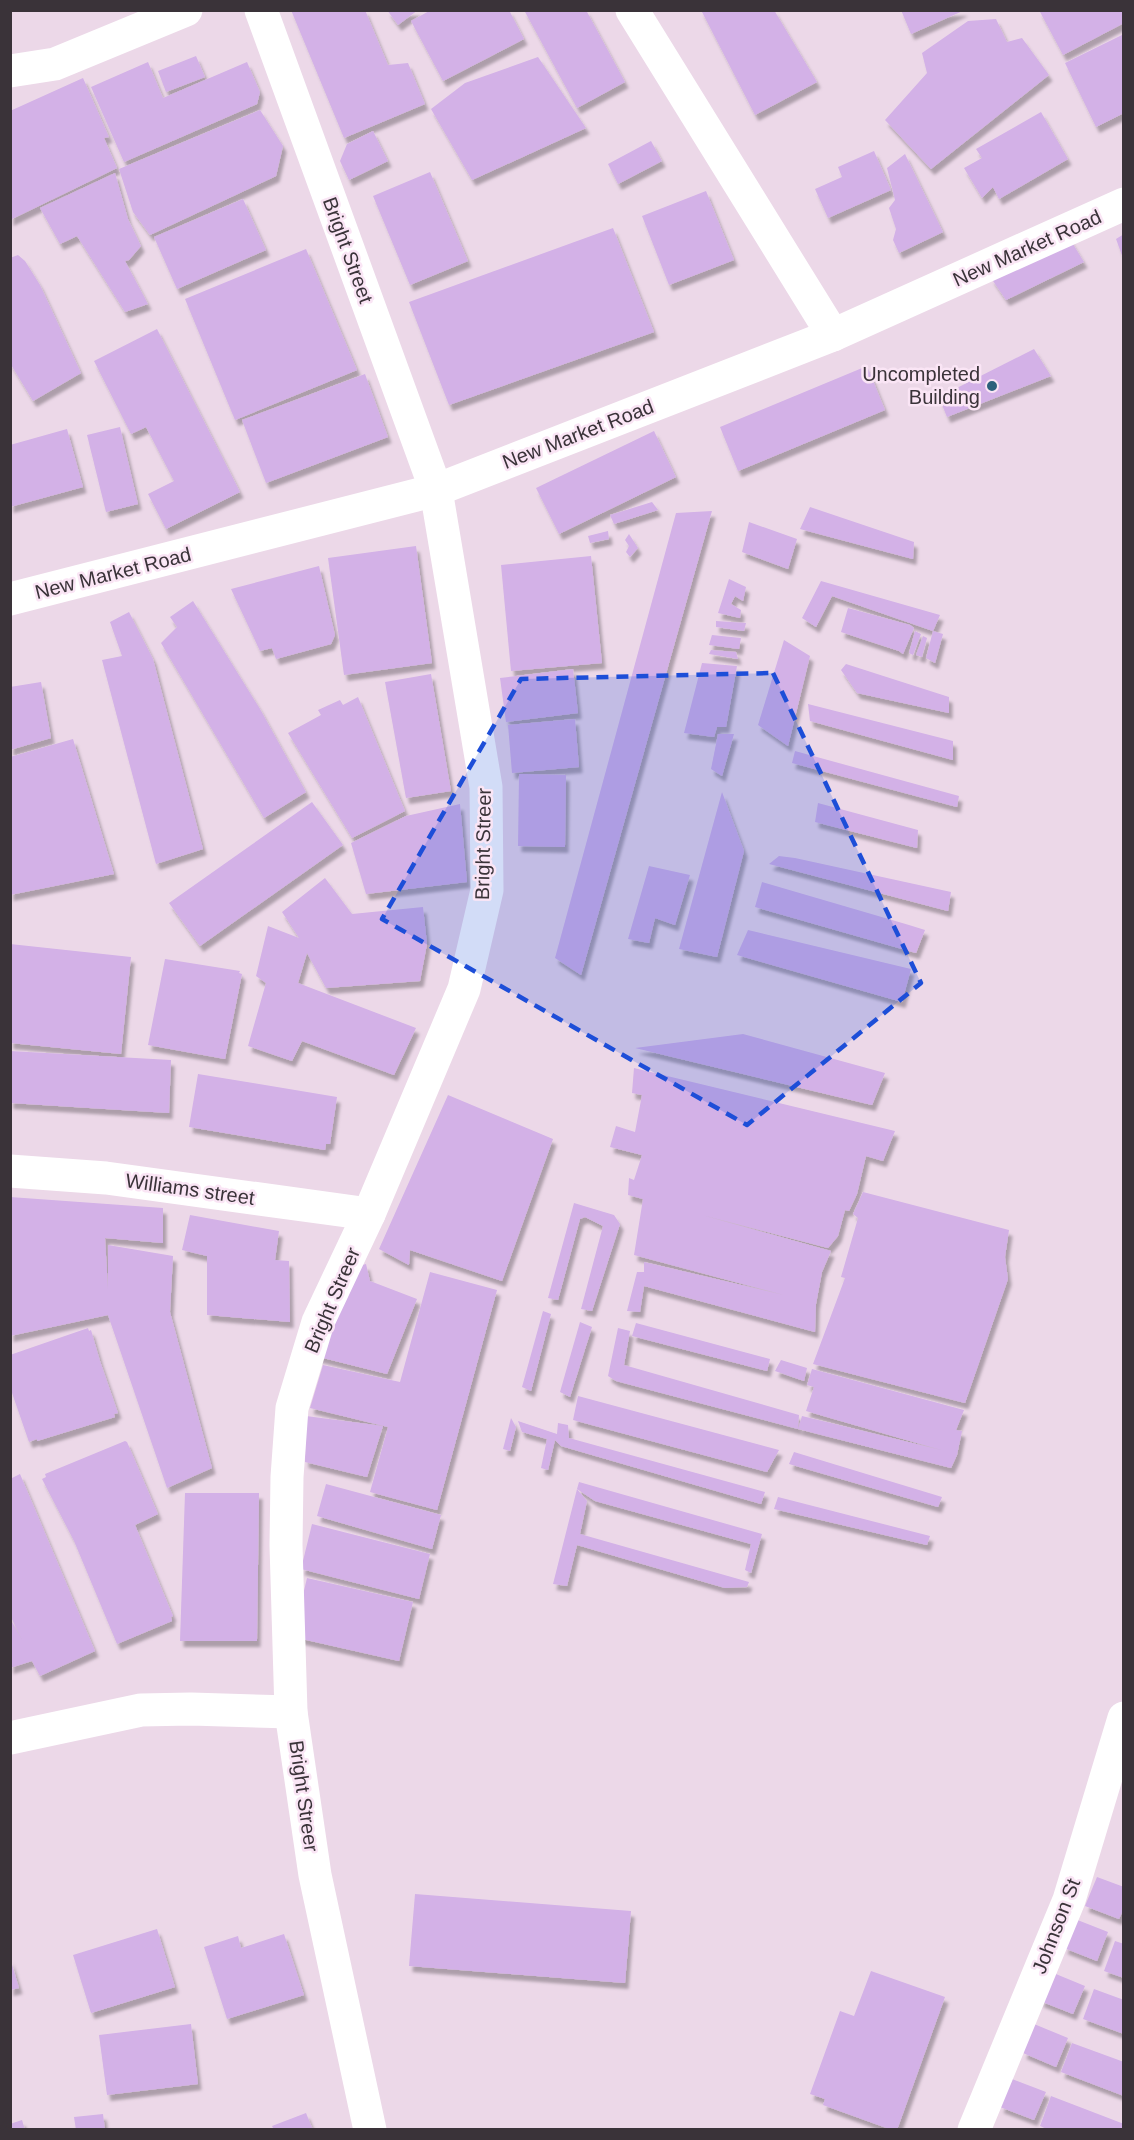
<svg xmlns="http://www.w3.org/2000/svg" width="1134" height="2140" font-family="Arial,sans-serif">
<defs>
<filter id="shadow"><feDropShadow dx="3.5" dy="6" stdDeviation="1.5" flood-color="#0004"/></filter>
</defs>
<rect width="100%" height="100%" fill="#ecd8e8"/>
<g fill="#d3b1e7" filter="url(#shadow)">
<polygon points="291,10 365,10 388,65 408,63 425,104 344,138"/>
<polygon points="387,10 418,10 398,25"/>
<polygon points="431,10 509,10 524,39 443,81 411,21"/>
<polygon points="524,10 586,10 625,82 577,108"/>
<polygon points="701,10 774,10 817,82 755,115"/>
<polygon points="901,10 965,10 911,34"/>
<polygon points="1039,10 1124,10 1124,23 1063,55"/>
<polygon points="996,19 1007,42 1022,38 1049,75 931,169 885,120 927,73 922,53 968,21"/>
<polygon points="1124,34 1124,113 1096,127 1065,63"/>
<polygon points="196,56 205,77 166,92 158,71"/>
<polygon points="538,57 586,128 472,180 431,109 465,83"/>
<polygon points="148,62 163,98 247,62 260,92 257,104 124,162 91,87"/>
<polygon points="83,78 109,137 104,138 117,168 10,220 10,111"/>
<polygon points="260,110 283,146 276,176 150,235 133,212 119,169"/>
<polygon points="1041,112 1068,159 999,199 993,187 982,198 964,168 982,158 976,149"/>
<polygon points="373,131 388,161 349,180 340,161 347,144"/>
<polygon points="651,141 662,161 618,184 608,164"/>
<polygon points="874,151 891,190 828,218 815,189 842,177 838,167"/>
<polygon points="905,154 943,232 899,253 893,240 896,229 889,208 895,200 887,168"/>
<polygon points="430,172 468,261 410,285 373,196"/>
<polygon points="115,173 128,219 141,246 129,260 125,261 148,304 125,312 77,236 60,244 40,208"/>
<polygon points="706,191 734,260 669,285 642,216"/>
<polygon points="243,199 266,250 177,289 154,237"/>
<polygon points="613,228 654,332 449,405 409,302"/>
<polygon points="1124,234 1124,258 1123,258 1116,239"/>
<polygon points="1068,236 1084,262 1006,300 991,278"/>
<polygon points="306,249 357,370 235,420 185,299"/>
<polygon points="18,255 25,261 40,285 81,373 33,401 10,363 10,258"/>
<polygon points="157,329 240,492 166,529 148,494 174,481 146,427 131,434 94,361"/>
<polygon points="1034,349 1051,376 947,417 939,397"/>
<polygon points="867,366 885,410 738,471 720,427"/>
<polygon points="365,374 388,437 266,483 242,420"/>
<polygon points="120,427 138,504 106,512 87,435"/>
<polygon points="67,429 83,487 10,507 10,445"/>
<polygon points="654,431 676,477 559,534 536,488"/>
<polygon points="652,502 658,510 614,524 610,515"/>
<polygon points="810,507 914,542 913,559 800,529"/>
<polygon points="712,511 581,975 555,958 676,513"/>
<polygon points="749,522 797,539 788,569 742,552"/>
<polygon points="608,531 609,539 590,543 588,536"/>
<polygon points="629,534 638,548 630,557 626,552 629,546 625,540"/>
<polygon points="416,546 432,663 344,675 328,558"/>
<polygon points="591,556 602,663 511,671 501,565"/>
<polygon points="319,566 335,635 331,644 276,659 272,648 260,651 231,589"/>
<polygon points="729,579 746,587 743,601 735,596 731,604 741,610 740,618 718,613"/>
<polygon points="821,581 940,615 933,631 832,596 816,627 802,618"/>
<polygon points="193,601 260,709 306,792 264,818 161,643 177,627 170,617"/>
<polygon points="848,608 910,625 914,628 903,654 899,651 841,632"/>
<polygon points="129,612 153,659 203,849 156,864 102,660 122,656 110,622"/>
<polygon points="716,621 746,623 744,631 716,627"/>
<polygon points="915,631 921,634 913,655 909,653"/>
<polygon points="933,631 943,634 935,663 926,658"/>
<polygon points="712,635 741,638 739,649 709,645"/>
<polygon points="923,636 927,638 922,657 916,655"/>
<polygon points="784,640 810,656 788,746 758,725"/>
<polygon points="711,650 736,652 738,659 709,654"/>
<polygon points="702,663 737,666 726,727 717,727 714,737 684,733"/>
<polygon points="846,664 949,697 949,713 857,693 841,670"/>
<polygon points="573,669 578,713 506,722 500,678"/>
<polygon points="431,674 451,791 406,798 385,682"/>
<polygon points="41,682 51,738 10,750 10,687"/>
<polygon points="358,697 405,811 352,838 288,733 321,715 318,710 340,700 343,705"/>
<polygon points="808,704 953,741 953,760 810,721"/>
<polygon points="575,719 579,767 512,773 508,725"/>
<polygon points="718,734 734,734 722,776 711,769"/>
<polygon points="73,739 114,874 10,895 10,757"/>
<polygon points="795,751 959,796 957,807 792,763"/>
<polygon points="519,774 566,775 565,847 518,846"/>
<polygon points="722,792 744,851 717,957 679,949"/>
<polygon points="312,802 343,845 200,946 169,903"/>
<polygon points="818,803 918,830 917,848 815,822"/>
<polygon points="460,804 467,882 366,894 351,843 406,816"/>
<polygon points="779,856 795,858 951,892 948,911 769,864"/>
<polygon points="649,866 690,875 675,925 655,918 649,943 628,939"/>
<polygon points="325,878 352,914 423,907 427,944 420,981 326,988 307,953 298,983 416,1028 394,1075 302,1041 292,1061 248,1046 266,983 256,976 268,926 299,938 282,912"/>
<polygon points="762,882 909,925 925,930 916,953 755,907"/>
<polygon points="748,930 911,969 902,1002 737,955"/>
<polygon points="10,944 131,957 121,1054 10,1043"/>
<polygon points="165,959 240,971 239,973 242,974 225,1059 148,1045"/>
<polygon points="743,1034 885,1073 872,1105 635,1048"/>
<polygon points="10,1051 171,1060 169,1113 10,1103"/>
<polygon points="634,1068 895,1131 883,1161 866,1156 857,1194 849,1211 845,1210 838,1236 828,1248 702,1215 831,1251 822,1272 816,1304 815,1332 644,1286 640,1312 627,1311 637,1272 644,1272 644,1262 784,1295 634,1255 643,1199 628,1195 629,1178 634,1180 642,1155 610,1147 616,1126 635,1132 642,1095 632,1093"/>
<polygon points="198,1074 337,1097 330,1144 326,1144 325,1150 189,1127"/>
<polygon points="448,1095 553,1139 502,1281 410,1250 409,1265 379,1249"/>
<polygon points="863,1192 1009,1230 1005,1257 1008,1279 965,1403 813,1364 845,1278 841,1277 858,1218 853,1214"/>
<polygon points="10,1197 163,1208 163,1243 105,1238 108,1289 108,1245 173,1256 170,1312 212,1468 167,1488 108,1315 10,1336"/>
<polygon points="574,1203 614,1215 620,1224 592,1311 581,1309 603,1226 585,1217 580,1219 558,1300 548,1298"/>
<polygon points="190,1215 279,1231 275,1260 289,1261 290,1322 207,1315 207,1256 182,1250"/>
<polygon points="366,1264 370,1281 417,1299 387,1374 315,1356 351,1268"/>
<polygon points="430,1272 497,1290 437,1510 370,1492 388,1427 310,1408 323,1365 400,1382"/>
<polygon points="543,1311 551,1314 531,1391 522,1387"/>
<polygon points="580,1322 592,1327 570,1397 560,1392"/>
<polygon points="636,1323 770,1359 767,1371 632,1336"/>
<polygon points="88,1328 89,1331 91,1330 100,1361 118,1413 114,1414 115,1417 37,1441 37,1439 29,1442 10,1387 10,1355"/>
<polygon points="618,1328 630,1331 624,1365 799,1415 798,1429 616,1381 608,1376"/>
<polygon points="781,1360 807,1368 804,1381 775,1371"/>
<polygon points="812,1369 964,1410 956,1430 962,1431 957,1455 951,1468 798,1429 802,1416 941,1450 806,1411 814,1387 807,1385"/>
<polygon points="578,1396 779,1450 767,1472 573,1420"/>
<polygon points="306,1416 383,1426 367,1477 305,1462"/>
<polygon points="511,1418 516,1427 510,1451 503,1449"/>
<polygon points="518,1421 557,1434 558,1423 568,1425 569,1438 765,1492 761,1504 561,1446 555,1440 548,1470 541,1468 547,1439 522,1432"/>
<polygon points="125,1441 127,1442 158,1514 135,1525 173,1616 171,1617 172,1621 117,1644 74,1541 42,1479 46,1477 45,1474"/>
<polygon points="794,1452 942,1497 938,1507 789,1464"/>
<polygon points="20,1474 95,1651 40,1676 32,1661 10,1668 10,1618 22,1640 10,1615 10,1479"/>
<polygon points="579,1482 762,1534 751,1573 745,1570 751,1544 595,1501 577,1489"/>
<polygon points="326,1484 441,1515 432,1549 317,1516"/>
<polygon points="577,1489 587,1501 580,1534 749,1582 747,1587 725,1588 577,1545 567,1586 553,1584"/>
<polygon points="185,1493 259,1493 257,1641 180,1641"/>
<polygon points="778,1497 930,1536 927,1545 774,1509"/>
<polygon points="312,1524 430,1554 419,1599 301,1569"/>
<polygon points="307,1578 413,1602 399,1661 293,1637"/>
<polygon points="1097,1877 1124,1887 1124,1908 1119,1919 1085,1906"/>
<polygon points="415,1894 631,1911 625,1983 409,1966"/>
<polygon points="1075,1919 1108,1932 1097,1961 1064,1948"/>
<polygon points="157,1929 175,1987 91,2013 73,1955"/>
<polygon points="284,1934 304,1995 227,2019 204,1947 238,1936 241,1948"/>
<polygon points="1115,1941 1124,1944 1124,1978 1104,1971"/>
<polygon points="10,1958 19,1988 10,1990"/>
<polygon points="871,1971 945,1997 897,2130 892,2130 823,2105 825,2099 810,2094 840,2011 854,2016"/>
<polygon points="1051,1972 1085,1986 1073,2014 1040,2001"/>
<polygon points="1094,1989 1124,2000 1124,2034 1083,2019"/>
<polygon points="191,2024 198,2084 107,2095 99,2035"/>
<polygon points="1034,2024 1068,2038 1056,2067 1023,2053"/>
<polygon points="1072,2043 1124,2062 1124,2096 1061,2072"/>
<polygon points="1012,2079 1046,2092 1034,2120 1000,2107"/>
<polygon points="1051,2096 1124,2124 1124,2130 1049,2130 1040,2126"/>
<polygon points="306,2113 313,2130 274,2130 272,2126"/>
<polygon points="103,2114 105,2130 76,2130 74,2117"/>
<polygon points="22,2120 25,2130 10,2130 10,2124"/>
</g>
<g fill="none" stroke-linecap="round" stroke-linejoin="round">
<g stroke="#fff" stroke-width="33">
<polyline points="632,10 833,335"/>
<polyline points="10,1171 106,1178 369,1214"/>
<polyline points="10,1738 141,1710 191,1709 291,1712"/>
<polyline points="974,2130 1069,1900 1124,1718"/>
</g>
<g stroke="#fff" stroke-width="33">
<polyline points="261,10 436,490 486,787 487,890 464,989 369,1214 318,1322 292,1408 287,1477 286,1545 291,1712 315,1875 370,2130"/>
<polyline points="10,71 55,64 186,10"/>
<polyline points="10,599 436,490 833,335 1124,204"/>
</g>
</g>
<path fill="#1d4ed8" fill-opacity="0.2" stroke="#1d4ed8" stroke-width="4.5" stroke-dasharray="12 8" stroke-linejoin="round" d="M773,673L921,983L747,1125L382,919L521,679Z"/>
<circle fill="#2b617c" stroke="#fae5f5" stroke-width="2" cx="992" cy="386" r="6"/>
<g text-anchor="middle" stroke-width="5" stroke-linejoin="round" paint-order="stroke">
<g font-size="20" fill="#3a3339" stroke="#fae5f5">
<text transform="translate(1027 248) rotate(-24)" y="7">New Market Road</text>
<text transform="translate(348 250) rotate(70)" y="7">Bright Street</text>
<text transform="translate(578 434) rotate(-21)" y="7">New Market Road</text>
<text transform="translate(113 573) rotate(-14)" y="7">New Market Road</text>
<text transform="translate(483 844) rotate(-89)" y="7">Bright Streer</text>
<text transform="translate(190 1189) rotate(8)" y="7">Williams street</text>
<text transform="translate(332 1300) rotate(-67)" y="7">Bright Streer</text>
<text transform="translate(304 1796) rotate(82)" y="7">Bright Streer</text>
<text transform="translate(1056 1926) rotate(-69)" y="7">Johnson St</text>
</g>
<g font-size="20" fill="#3a3339" stroke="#fae5f5" text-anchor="end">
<text x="980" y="381">Uncompleted<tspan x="980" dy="23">Building</tspan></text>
</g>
</g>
<rect width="1134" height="2140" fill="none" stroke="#3a3339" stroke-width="24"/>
</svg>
